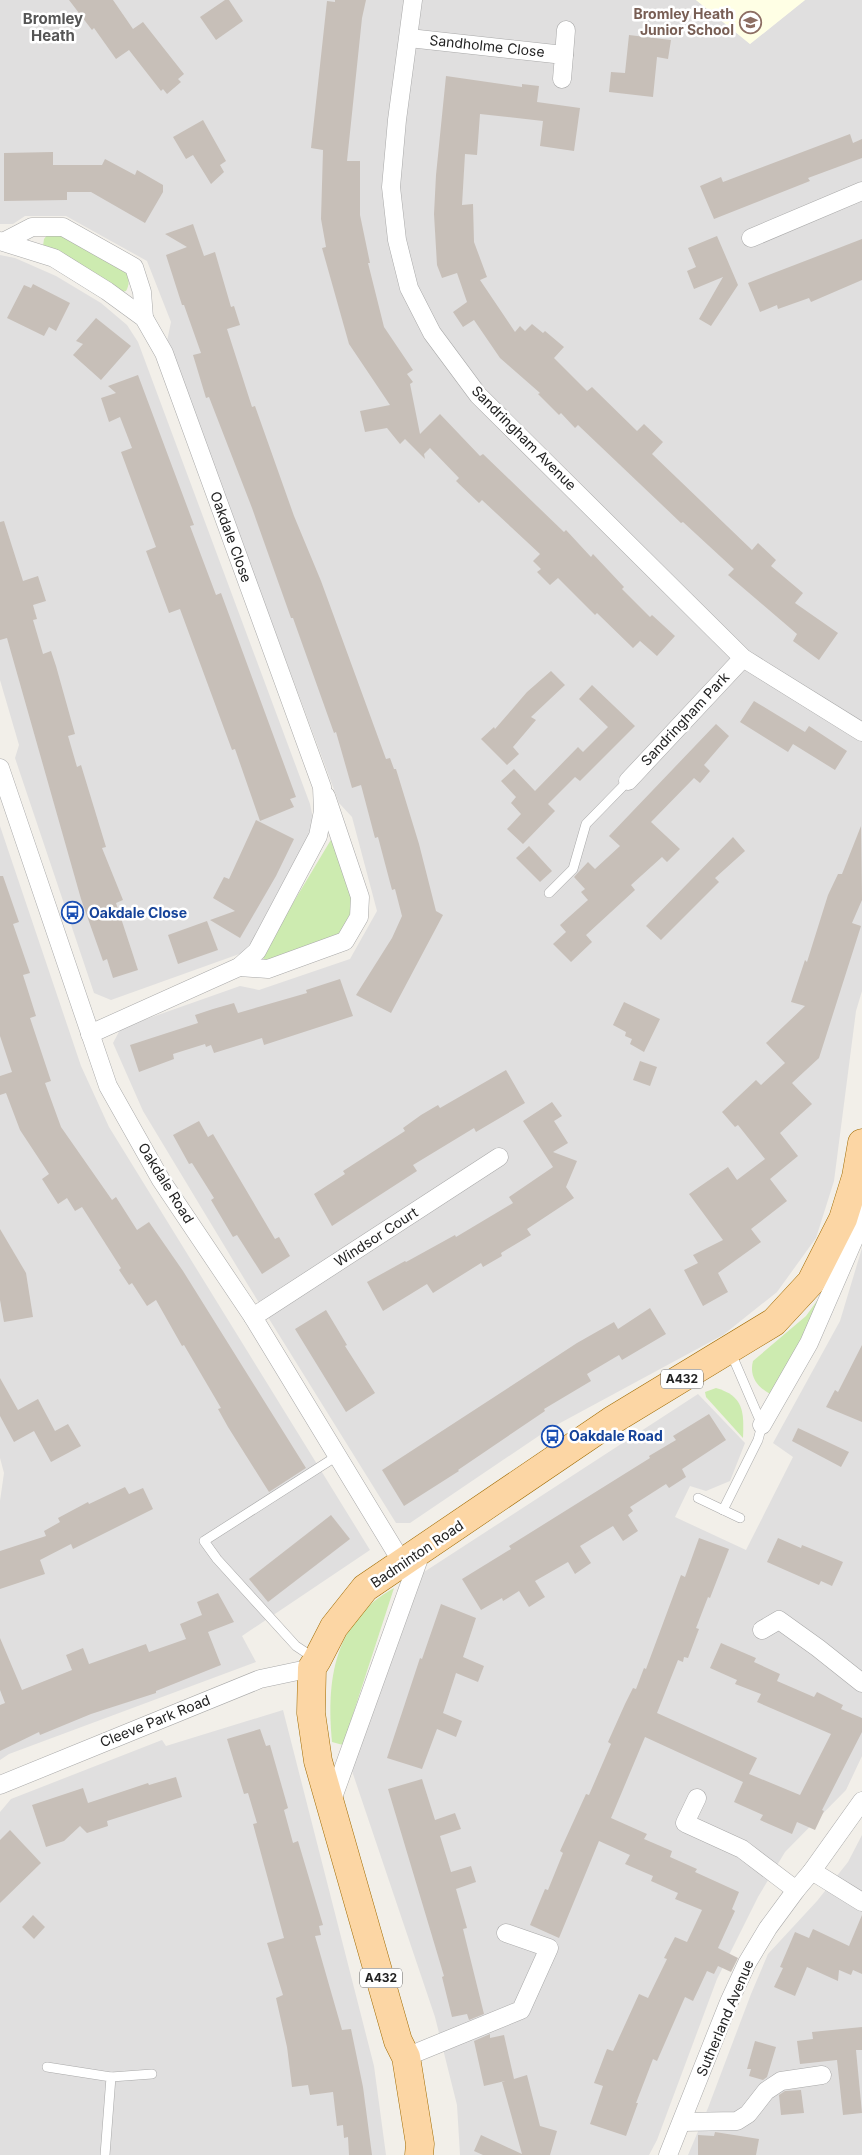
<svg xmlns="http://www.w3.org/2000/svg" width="862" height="2155" font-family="Inter,sans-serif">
<rect width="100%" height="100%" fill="#f2efe9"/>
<g fill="#e0dfdf">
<polygon points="0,0 696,0 750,44 805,0 862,0 862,991 856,1011 834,1181 816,1238 777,1292 723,1335 549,1429 410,1523 396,1523 248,1285 143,1111 113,1043 121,1028 240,986 259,990 350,959 377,911 352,817 339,803 167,341 171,322 147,261 66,216 25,216 13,224 0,224"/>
<polygon points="0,255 15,258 56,276 101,303 127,325 138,342 310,804 313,818 312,829 256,937 242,953 111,1000 94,993 15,758 19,745 0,680"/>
<polygon points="0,826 81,1066 109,1127 370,1550 242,1636 256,1662 9,1754 0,1760 0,1501 4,1473 0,1458"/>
<polygon points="862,1248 862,1756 846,1790 785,1852 758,1897 717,1979 657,2140 649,2155 460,2155 457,2105 435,2017 352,1771 424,1572 698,1394 745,1443 730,1481 706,1491 690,1486 675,1517 746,1550 793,1457 773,1443 840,1321"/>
<polygon points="283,1710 374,2066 386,2155 0,2155 0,1812 11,1799 162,1740 166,1746"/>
<polygon points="862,1835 862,2155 688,2155 708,2108 751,1994 768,1954 817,1901 848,1862"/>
</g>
<polygon fill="#ffffe5" points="696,0 805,0 750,44"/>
<g fill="#cdebb0">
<path d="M58,233L126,271C129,278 130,284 126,291L122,292L67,256L43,246L44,239L48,234Z"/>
<polygon points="332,838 354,906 338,938 266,962 263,958 263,953"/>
<path d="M824,1291L820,1309L770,1394C757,1387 749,1376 753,1361L806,1316Z"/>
<path d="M716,1388C744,1396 744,1412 743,1438L706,1397L705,1392Z"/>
<path d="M394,1588L343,1745L332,1742C326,1680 334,1621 394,1588Z"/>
</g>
<g fill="#c7bfb8">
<polygon points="69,0 113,0 133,29 143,22 184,74 178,79 181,82 167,94 163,89 161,91 129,50 116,59 94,28 92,30"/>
<polygon points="225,0 229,0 243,21 216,40 200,17"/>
<polygon points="335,0 366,0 362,18 347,161 360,161 360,215 370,263 368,263 384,327 413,370 407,374 413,382 410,384 420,434 440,414 480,456 483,454 564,532 566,530 591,557 593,554 624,587 622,589 650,617 652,615 675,636 657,656 640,641 633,648 597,613 595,615 558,578 550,585 537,572 541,569 533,561 540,554 482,500 479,503 456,481 459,478 430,448 424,454 425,459 405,439 400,444 387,428 365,432 360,411 390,405 349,344 322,248 326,247 321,219 323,150 311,148 327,1 335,2"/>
<polygon points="629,35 671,40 668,59 657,57 653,97 609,92 611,72 625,73"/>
<polygon points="446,76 522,87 522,84 539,86 537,102 580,108 574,151 540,146 543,121 480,114 477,155 465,154 462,205 473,204 474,242 487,277 480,280 515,332 520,326 525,331 532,324 543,333 545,331 564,347 554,358 587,391 592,387 637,431 644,424 663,442 652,454 752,550 758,543 776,560 771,566 803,593 795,603 838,633 819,660 793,641 797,634 728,575 734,569 683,522 681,523 578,425 575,428 561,413 559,415 538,394 540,393 500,358 474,320 463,327 453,312 467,302 457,273 442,278 437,265 434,214 436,175"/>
<polygon points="203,120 226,161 220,165 224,172 211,184 193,155 186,159 173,137"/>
<polygon points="850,134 853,143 862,139 862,158 808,178 810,181 714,219 700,186 721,177 723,182"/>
<polygon points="53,152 53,165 102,165 105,159 135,175 137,170 163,185 163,192 145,223 91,192 67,192 67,200 4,201 4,153"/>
<polygon points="193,224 204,256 215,252 231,307 234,306 240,325 227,329 252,407 255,406 294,516 321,581 386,759 390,758 394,769 396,769 419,844 436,911 443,915 391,1013 356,995 392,938 402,916 395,889 392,890 378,837 375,838 361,785 352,788 336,732 334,733 293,618 291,618 252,508 209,397 206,398 193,355 201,353 184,305 182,305 166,255 187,247 165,234"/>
<polygon points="717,236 738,285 711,326 699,319 723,277 694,289 687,271 696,267 688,248"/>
<polygon points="862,239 862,280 811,302 809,298 778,309 777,305 760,312 748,283"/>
<polygon points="33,284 70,303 56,331 49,327 44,336 7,318 24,285 31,288"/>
<polygon points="96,318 131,346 101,380 73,355 83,344 76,341"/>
<polygon points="138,375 194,525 190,526 216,595 221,593 296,797 290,799 294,807 260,821 235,749 232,750 180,609 169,613 146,551 156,547 121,452 132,448 120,417 109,422 101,398 116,393 108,386"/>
<polygon points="4,521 23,581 38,576 46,601 33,605 37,619 33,620 43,654 51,651 56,666 75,734 68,736 77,767 81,765 106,847 102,848 123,900 116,903 138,970 113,978 107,959 103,961 81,899 7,638 0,640 0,522"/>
<polygon points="551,671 565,685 531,717 536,720 513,747 519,754 507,765 481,739 494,727 495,729 527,692"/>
<polygon points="592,685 635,726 580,781 575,777 548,804 555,811 523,844 507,829 521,814 511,803 516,797 501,781 514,769 535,791 578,747 583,752 608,727 579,699"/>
<polygon points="754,701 805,732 809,726 847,751 835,770 793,744 788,752 740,722"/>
<polygon points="716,724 729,736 704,765 710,771 700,783 694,778 651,822 680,849 667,862 662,857 631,885 635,890 586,935 592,942 571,962 553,944 566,932 560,925 588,900 581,892 585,889 574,877 588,862 595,869 620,846 609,836"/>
<polygon points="256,820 294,839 276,876 240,938 210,920 235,911 213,898 224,877 229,879"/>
<polygon points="861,826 862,900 852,923 861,926 819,1058 792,1083 812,1104 780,1133 798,1156 770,1179 787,1201 751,1229 761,1242 718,1273 728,1292 703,1306 684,1270 698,1263 693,1255 723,1240 689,1194 728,1167 737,1180 765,1159 738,1125 735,1127 722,1112 756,1080 761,1085 785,1063 766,1043 805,1006 791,1002 805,960 807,962 828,895 838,874 842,874"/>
<polygon points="733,837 745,851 715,878 719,882 661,940 646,926"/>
<polygon points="529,846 552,871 540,882 516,858"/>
<polygon points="0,876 3,876 19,922 13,924 30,973 23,975 36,1016 30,1018 51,1081 45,1083 61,1127 112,1200 116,1197 137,1230 149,1222 183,1271 306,1468 269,1492 228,1427 218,1409 221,1408 184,1345 182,1346 156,1300 147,1306 132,1283 129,1285 119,1270 121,1268 82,1207 75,1211 67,1198 58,1204 42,1179 49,1174 20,1130 6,1093 0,1095 0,1076 12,1072 0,1036"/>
<polygon points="207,921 218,950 178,964 168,935"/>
<polygon points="340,979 353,1016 264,1045 262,1038 214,1053 211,1045 206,1047 205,1044 173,1054 174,1059 139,1072 130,1045 198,1023 195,1015 213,1009 234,1003 238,1013 307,993 306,990"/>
<polygon points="624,1002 660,1019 644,1052 630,1044 632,1039 625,1036 626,1032 613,1025"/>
<polygon points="640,1061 657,1067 650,1086 633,1080"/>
<polygon points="506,1070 525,1103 476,1132 474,1128 413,1165 417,1171 332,1226 314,1194 345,1174 343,1171 405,1131 403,1128 421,1115 438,1105 440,1108"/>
<polygon points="552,1102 562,1116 554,1121 568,1143 553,1152 577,1161 566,1187 574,1198 527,1229 531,1235 501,1253 502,1256 483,1267 481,1263 433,1293 427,1284 383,1311 367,1282 405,1261 406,1262 455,1235 456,1237 513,1203 509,1197 553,1167 523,1121"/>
<polygon points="199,1121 208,1137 213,1134 275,1239 279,1237 290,1256 262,1274 237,1235 233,1237 211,1200 214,1198 192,1163 189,1164 173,1135"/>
<polygon points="0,1229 26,1273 33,1317 4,1322 0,1300"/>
<polygon points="650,1308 666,1334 622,1360 619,1355 587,1374 591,1381 544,1409 545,1411 458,1470 459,1471 404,1506 382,1470 577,1343 614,1322 618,1329"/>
<polygon points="326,1310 347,1345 345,1346 375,1393 346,1412 295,1329"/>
<polygon points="862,1345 862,1422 826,1407 835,1390 838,1392"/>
<polygon points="0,1378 18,1410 38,1399 55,1431 68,1424 81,1446 51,1462 34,1431 14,1442 0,1416"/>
<polygon points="709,1414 726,1440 682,1469 686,1477 669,1488 666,1484 630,1507 633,1511 628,1515 638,1531 623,1541 613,1526 580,1546 591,1563 575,1574 568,1562 535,1581 545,1597 529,1607 519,1591 503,1601 502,1598 481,1610 462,1579 511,1549 509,1546 650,1458 649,1456 676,1440 673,1436"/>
<polygon points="798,1428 849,1452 841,1467 792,1441"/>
<polygon points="125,1487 129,1494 143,1488 153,1509 73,1549 71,1544 40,1560 45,1574 0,1589 0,1551 46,1536 44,1531 60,1522 58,1518 88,1502 89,1504"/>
<polygon points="331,1515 350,1539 268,1602 249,1579"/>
<polygon points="699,1538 729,1549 710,1598 708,1597 696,1628 699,1629 688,1658 684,1657 683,1662 678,1660 657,1713 757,1758 749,1774 800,1795 831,1734 757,1702 761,1694 735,1684 737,1680 710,1668 721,1643 756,1658 754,1662 780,1674 777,1681 814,1697 817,1692 843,1705 841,1709 862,1718 862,1732 822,1810 824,1811 815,1830 797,1822 792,1834 760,1820 763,1815 734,1802 743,1782 645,1737 611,1818 647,1834 644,1839 672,1851 670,1857 697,1869 695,1872 739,1892 732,1909 735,1911 718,1948 738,1958 731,1972 718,1966 714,1974 707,1971 693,2001 685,1997 657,2061 653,2059 636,2103 638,2103 626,2136 590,2124 603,2086 594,2083 607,2049 613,2051 639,1994 648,1998 667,1959 664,1958 675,1937 687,1942 702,1910 675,1899 678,1893 651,1881 653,1876 625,1864 630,1855 599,1841 559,1938 530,1925 545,1889 548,1890 563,1853 560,1851 586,1794 589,1795 611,1744 608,1742 625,1704 633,1688 636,1689 644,1668 646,1669 681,1575 685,1577"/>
<polygon points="778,1538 801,1548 802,1545 843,1562 832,1586 821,1581 819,1585 767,1562"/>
<polygon points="218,1593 234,1622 208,1632 221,1665 156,1691 156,1693 91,1714 40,1735 39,1732 0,1751 0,1705 5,1703 0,1690 0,1638 22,1690 72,1670 66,1655 83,1648 89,1664 146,1644 149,1652 186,1639 180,1624 202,1615 197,1602"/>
<polygon points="441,1604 476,1618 463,1657 484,1666 478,1682 456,1673 443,1713 462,1721 456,1737 437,1729 422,1769 387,1758 420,1658 422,1659"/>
<polygon points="260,1729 266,1746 270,1745 288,1808 284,1810 293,1843 298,1841 323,1925 319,1926 321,1935 315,1936 342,2030 351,2029 363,2087 372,2155 349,2155 348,2137 344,2138 343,2125 337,2126 333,2092 310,2095 308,2085 292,2087 287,2047 276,1998 283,1995 267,1943 284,1938 253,1824 257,1823 248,1793 244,1794 227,1739"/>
<polygon points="176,1777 182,1797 107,1821 108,1826 87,1833 80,1826 64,1841 46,1847 32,1805 83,1788 88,1803 148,1783 149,1785"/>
<polygon points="422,1779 435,1820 455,1813 461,1829 440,1836 451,1872 471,1866 476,1882 456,1889 467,1928 463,1929 484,2014 469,2020 467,2014 452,2017 442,1977 444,1976 388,1789"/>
<polygon points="10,1830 41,1863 0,1903 0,1840"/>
<polygon points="33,1915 45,1927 34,1939 22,1927"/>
<polygon points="862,1915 862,1974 853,1970 851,1975 839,1970 838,1981 807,1967 795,1996 774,1987 783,1968 780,1967 795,1932 809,1938 813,1929 849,1946"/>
<polygon points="862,2027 862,2050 856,2050 862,2113 843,2115 837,2060 800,2064 797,2041 813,2039 812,2032"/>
<polygon points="490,2034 490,2038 504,2035 514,2079 527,2075 540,2126 557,2131 550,2155 483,2155 474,2151 481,2135 522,2154 502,2082 505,2081 484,2086 474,2041"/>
<polygon points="755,2041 776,2047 767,2077 763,2080 749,2076 751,2069 747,2069"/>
<polygon points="801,2090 804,2113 781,2115 779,2095 785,2091"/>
<polygon points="715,2132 759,2139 756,2155 698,2155 698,2135 714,2136"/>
</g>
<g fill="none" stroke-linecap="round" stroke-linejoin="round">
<defs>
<g id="service">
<polyline points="549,893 573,869 586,824 628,781"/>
<polyline points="698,1498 740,1518"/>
<polyline points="723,1510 758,1440 762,1425 731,1353"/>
<polyline points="314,1658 296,1646 217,1559 204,1541 337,1456"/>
<polyline points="47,2067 111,2077 105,2155"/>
<polyline points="111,2077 152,2074"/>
</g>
<g id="minor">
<polyline points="413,0 397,120 391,187 397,240 409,288 432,333 478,395 743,658 862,732"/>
<polyline points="409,38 564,55 562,79"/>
<polyline points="564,55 566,30"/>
<polyline points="751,238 862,191"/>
<polyline points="0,241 54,258 107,291 144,318 164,353 322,787 323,811 318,836 257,951 239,967 90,1034"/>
<polyline points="5,241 32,227 63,227 134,267 142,292 144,318"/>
<polyline points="0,768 108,1086 161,1180 253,1317 403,1564"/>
<polyline points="628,781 743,658"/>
<polyline points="239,967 268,969 345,941 359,917 360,897 326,796"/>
<polyline points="253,1317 499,1157"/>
<polyline points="762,1425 809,1343 855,1237 856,1203"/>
<polyline points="762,1630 779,1620 818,1648 862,1683"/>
<polyline points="0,1785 260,1679 312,1668"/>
<polyline points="697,1798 685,1823 742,1849 796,1890"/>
<polyline points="331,1803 422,1550"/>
<polyline points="812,1871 862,1902"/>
<polyline points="406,2057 521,2010 549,1948 506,1933"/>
<polyline points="682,2122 737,2121 748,2114 766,2091 781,2081 822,2075"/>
<polyline points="668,2155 729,2002 747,1963 768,1928 796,1890 812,1871 862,1801"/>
</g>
<polyline id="primary" points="419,2155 420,2144 406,2057 398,2041 318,1761 311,1713 312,1668 317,1660 334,1627 365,1588 611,1421 774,1322 811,1282 843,1219 856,1177 862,1143"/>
</defs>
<use href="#service" stroke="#a9a9a9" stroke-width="10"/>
<use href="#minor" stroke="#a9a9a9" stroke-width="19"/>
<use href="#primary" stroke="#a06b00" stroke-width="29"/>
<use href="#service" stroke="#fff" stroke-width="9"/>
<use href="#minor" stroke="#fff" stroke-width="18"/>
<use href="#primary" stroke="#fcd6a4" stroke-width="28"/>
</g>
<defs>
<symbol id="school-ring" viewBox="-11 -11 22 22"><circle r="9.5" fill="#fff" stroke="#8d6e63" stroke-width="1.5"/><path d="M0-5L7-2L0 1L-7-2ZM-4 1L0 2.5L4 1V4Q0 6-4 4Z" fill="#8d6e63"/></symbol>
<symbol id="bus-ring" viewBox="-11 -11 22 22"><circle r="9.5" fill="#fff" stroke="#1a4fb4" stroke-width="1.5"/><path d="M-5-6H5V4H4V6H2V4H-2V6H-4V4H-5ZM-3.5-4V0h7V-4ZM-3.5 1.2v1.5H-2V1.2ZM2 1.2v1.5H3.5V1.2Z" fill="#1a4fb4"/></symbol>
</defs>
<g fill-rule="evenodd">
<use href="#school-ring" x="738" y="10" width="25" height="25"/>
<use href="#bus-ring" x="60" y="900" width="25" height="25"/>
<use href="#bus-ring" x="540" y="1424" width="25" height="25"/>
</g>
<g text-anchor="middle" stroke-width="5" stroke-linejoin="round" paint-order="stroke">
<g fill="#fff" stroke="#646464" stroke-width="1">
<rect x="661" y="1369.5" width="42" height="19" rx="4"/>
<rect x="360" y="1968.5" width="42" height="19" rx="4"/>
</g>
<g font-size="12" font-weight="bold" fill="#222">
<text x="682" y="1383">A432</text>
<text x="381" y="1982">A432</text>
</g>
<g font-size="14" font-weight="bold" fill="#785e54" stroke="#fff" text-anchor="end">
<text x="734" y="19">Bromley Heath<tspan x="734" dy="16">Junior School</tspan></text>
</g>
<g font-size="14" fill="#222" stroke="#fff">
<text transform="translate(487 46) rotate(6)" y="5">Sandholme Close</text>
<text transform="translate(524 438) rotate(45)" y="5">Sandringham Avenue</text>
<text transform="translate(231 537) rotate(70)" y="5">Oakdale Close</text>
<text transform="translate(685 719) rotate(-47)" y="5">Sandringham Park</text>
<text transform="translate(166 1183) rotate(58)" y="5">Oakdale Road</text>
<text transform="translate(376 1237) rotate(-33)" y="5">Windsor Court</text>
<text transform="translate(417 1554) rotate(-34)" y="5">Badminton Road</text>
<text transform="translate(155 1721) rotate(-22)" y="5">Cleeve Park Road</text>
<text transform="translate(725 2018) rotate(-67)" y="5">Sutherland Avenue</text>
</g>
<g font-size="14" font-weight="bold" fill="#164399" stroke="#fff" text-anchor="start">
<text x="89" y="918">Oakdale Close</text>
<text x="569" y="1441">Oakdale Road</text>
</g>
<g font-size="15" font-weight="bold" fill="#555" stroke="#fff">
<text x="53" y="24">Bromley<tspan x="53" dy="17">Heath</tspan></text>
</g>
</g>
</svg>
